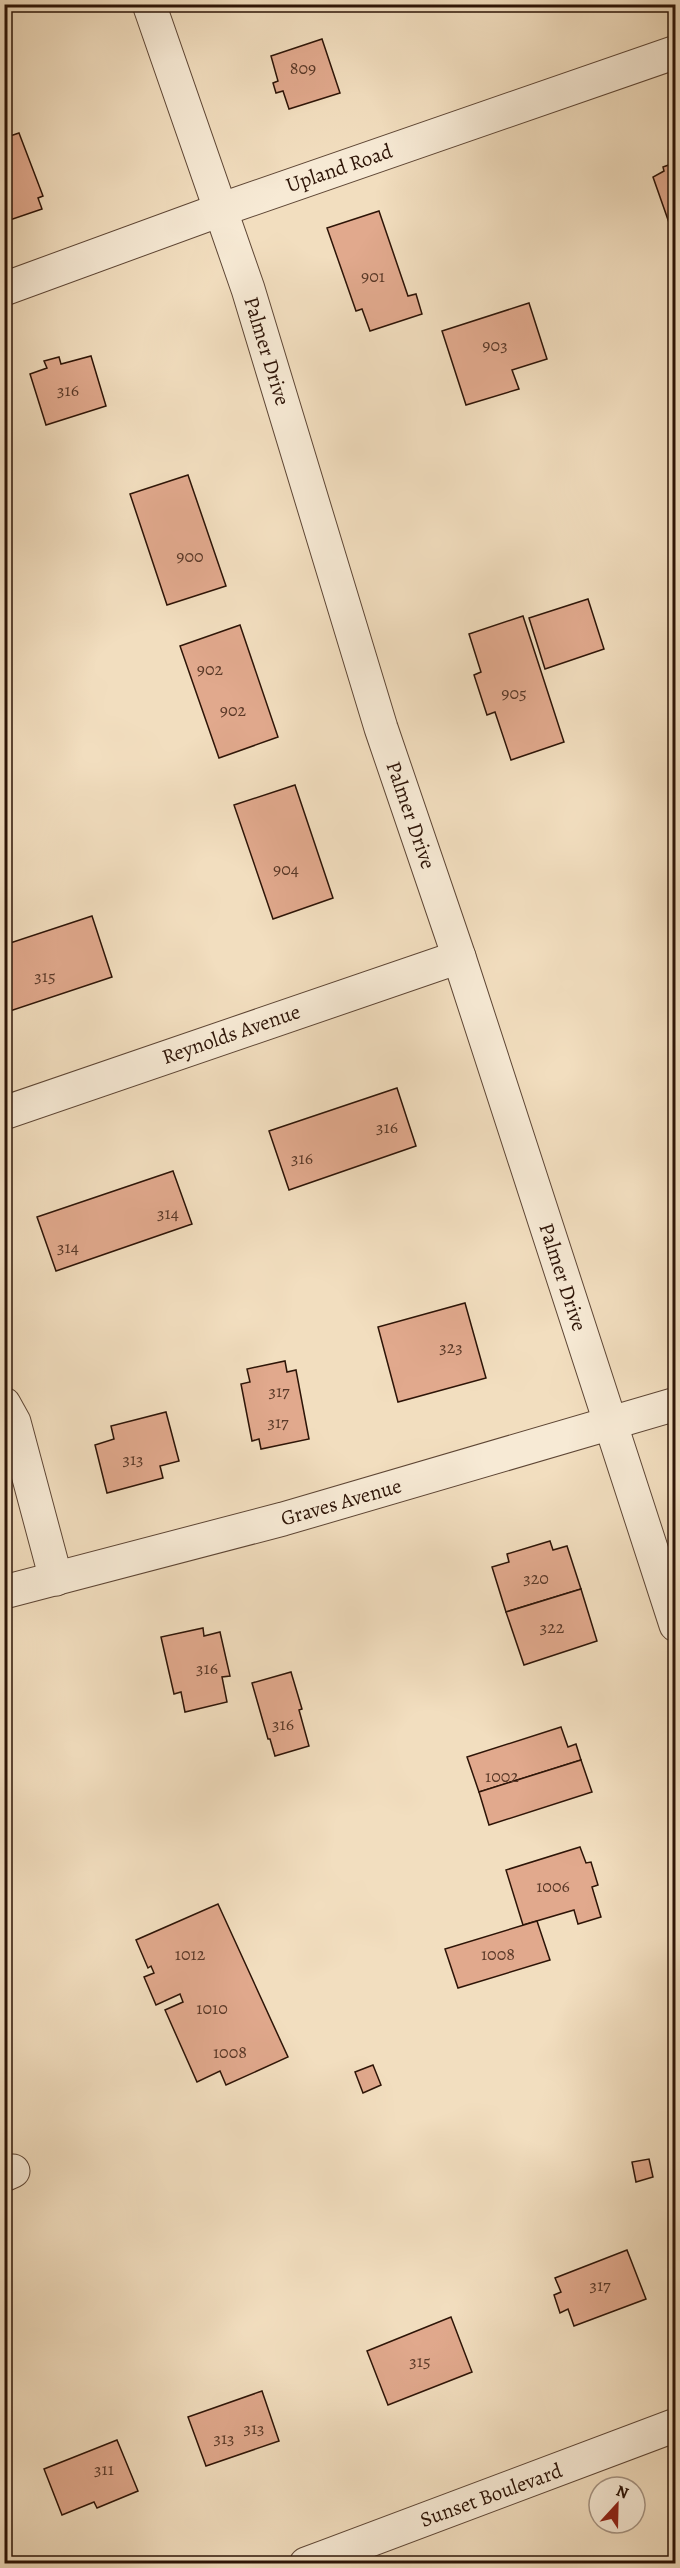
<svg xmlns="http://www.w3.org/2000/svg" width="680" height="2568" font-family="Alegreya,serif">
<rect width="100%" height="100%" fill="#f2debf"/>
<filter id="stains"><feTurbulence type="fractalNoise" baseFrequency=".00333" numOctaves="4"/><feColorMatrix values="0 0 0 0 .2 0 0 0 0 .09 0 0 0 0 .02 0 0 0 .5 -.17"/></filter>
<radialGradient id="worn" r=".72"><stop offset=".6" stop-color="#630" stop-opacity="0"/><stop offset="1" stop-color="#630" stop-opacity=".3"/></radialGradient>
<g fill="#e1a98d" stroke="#2d1407" stroke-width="1.5">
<polygon points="322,39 340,93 289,109 283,91 276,93 273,83 278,81 271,56"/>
<polygon points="19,133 43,196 38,198 42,209 4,222 4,138"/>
<polygon points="676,157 676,233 673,234 653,177 664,171 663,167 674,163 672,158"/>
<polygon points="379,211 408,296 416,294 422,314 370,331 362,309 356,311 327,228"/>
<polygon points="529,303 547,359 512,370 519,389 466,405 442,331"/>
<polygon points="91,356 106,406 46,425 30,374 47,368 44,361 59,357 61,364"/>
<polygon points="188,475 226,586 167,605 130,494"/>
<polygon points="588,599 604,649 545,669 529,618"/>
<polygon points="523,616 564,742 511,760 495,712 487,715 474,675 481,672 469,634"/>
<polygon points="240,625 278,737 219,758 180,646"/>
<polygon points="295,785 333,898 273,919 234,805"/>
<polygon points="92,916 112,977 4,1013 4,945"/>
<polygon points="397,1088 416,1146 289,1190 269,1131"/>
<polygon points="173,1171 192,1224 56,1271 37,1217"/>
<polygon points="465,1303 486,1378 398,1402 378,1327"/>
<polygon points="285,1361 287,1372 296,1370 309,1439 261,1449 259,1439 252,1441 241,1384 250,1382 247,1369"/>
<polygon points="166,1412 179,1461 160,1466 163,1478 107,1493 95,1445 114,1439 111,1426"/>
<polygon points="550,1541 553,1550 567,1546 581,1589 506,1612 492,1567 509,1562 507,1554"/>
<polygon points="581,1589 597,1641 524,1665 506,1612"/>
<polygon points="203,1628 204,1636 220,1632 230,1676 222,1677 227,1702 185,1712 181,1692 174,1694 161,1637"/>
<polygon points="291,1672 302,1709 299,1710 309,1746 275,1756 270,1739 268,1739 252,1683"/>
<polygon points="561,1727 568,1747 576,1744 581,1760 479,1792 467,1757"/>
<polygon points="581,1760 592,1792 489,1825 479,1792"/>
<polygon points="580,1847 586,1863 591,1862 598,1885 592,1887 601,1917 578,1924 574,1910 523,1925 506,1870"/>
<polygon points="218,1904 288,2057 226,2085 220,2071 197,2082 165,2010 183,2002 180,1994 156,2005 144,1977 154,1973 151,1966 148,1968 136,1940"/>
<polygon points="537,1921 550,1960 458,1988 445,1949"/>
<polygon points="373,2065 381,2085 363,2093 355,2072"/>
<polygon points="649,2159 653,2177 636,2182 632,2162"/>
<polygon points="627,2250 646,2299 574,2326 568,2309 560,2313 554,2295 561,2292 555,2278"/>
<polygon points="451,2317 472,2372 388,2405 367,2351"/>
<polygon points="262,2391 279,2441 206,2466 188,2417"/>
<polygon points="117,2440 138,2491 97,2508 94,2502 62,2515 44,2469"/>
</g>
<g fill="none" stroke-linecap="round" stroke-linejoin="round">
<defs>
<g id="minor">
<polyline points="149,4 248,289 381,728 459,957 676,1625"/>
<polyline points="4,289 220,210 676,52"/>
<polyline points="4,1113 459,957"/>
<polyline points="4,1404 14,1422 56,1579"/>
<polyline points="4,1592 283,1519 676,1404"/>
<polyline points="4,2175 13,2171"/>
<polyline points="306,2564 676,2425"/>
</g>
</defs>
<use href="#minor" stroke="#5e4635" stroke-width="35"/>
<use href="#minor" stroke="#f7ead5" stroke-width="33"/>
</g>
<g text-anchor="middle" stroke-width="4.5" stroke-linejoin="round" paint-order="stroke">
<g font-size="18" fill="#5a3928">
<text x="303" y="74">809</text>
<text x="373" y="282">901</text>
<text x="495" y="351">903</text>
<text x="68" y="396">316</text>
<text x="190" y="562">900</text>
<text x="210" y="675">902</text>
<text x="514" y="699">905</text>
<text x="233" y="716">902</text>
<text x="286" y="875">904</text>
<text x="45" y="982">315</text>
<text x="387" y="1133">316</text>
<text x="302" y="1164">316</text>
<text x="168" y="1219">314</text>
<text x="68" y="1253">314</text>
<text x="451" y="1353">323</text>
<text x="279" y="1397">317</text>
<text x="278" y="1428">317</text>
<text x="133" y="1465">313</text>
<text x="536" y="1584">320</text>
<text x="552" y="1633">322</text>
<text x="207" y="1674">316</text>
<text x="283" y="1730">316</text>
<text x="502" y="1782">1002</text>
<text x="553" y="1892">1006</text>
<text x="190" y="1960">1012</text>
<text x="498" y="1960">1008</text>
<text x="212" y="2014">1010</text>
<text x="230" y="2058">1008</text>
<text x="600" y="2291">317</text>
<text x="420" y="2367">315</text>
<text x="254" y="2434">313</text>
<text x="224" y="2444">313</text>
<text x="104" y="2475">311</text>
</g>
<g font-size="21" fill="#2d1407" stroke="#f7ead5">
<text transform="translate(339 168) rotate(-19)" y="7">Upland Road</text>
<text transform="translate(267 351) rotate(73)" y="7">Palmer Drive</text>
<text transform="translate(411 815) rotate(71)" y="7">Palmer Drive</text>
<text transform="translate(231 1034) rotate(-19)" y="7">Reynolds Avenue</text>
<text transform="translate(563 1277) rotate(72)" y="7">Palmer Drive</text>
<text transform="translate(341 1502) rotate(-16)" y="7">Graves Avenue</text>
<text transform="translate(491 2495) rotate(-20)" y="7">Sunset Boulevard</text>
</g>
</g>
<rect width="680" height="2568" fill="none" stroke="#f2debf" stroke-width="24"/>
<rect x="6" y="6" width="668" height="2556" fill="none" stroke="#2d1407" stroke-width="3"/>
<rect x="12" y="12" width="656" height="2544" fill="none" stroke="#2d1407" stroke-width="1.5"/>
<g transform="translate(617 2505) rotate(22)"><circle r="28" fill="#f7ead5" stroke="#a69483" stroke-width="1.5"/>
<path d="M0-4.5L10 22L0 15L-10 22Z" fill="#8f2418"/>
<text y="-9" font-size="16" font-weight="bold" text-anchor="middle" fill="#2d1407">N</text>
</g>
<rect width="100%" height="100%" filter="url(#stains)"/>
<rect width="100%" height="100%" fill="url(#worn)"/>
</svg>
